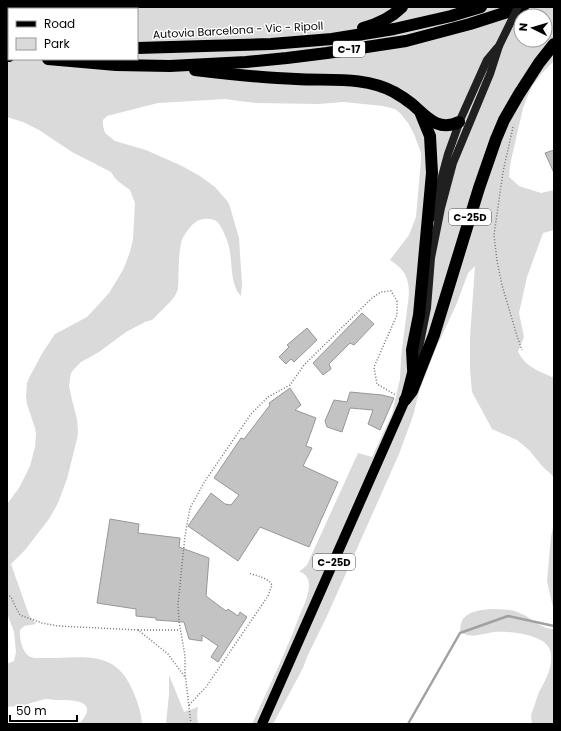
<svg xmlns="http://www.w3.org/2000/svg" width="561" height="731" font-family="Poppins,sans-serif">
<rect width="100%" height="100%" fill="#fff"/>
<g fill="#dadada" fill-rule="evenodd">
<path d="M7,7H554V61L542,73L531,88L523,108L510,165L509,177L519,186L541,193L554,190V230L543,233L527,277L519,313L524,337L518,352C525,366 538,371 552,377L554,376V477L543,467L529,450L517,440L492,429L472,392L470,369V337L475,266L468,273L457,303L437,346L420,388L413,416L399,454L327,616L307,657L303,668L273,724H252C268,689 285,654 299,617C303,607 309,596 309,585C309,579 306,573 299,572L307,565L358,453L372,457L392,414L400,379L401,358L409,294C409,277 404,269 390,260L409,235L416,217L421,160V153L414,134L408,123L400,113L395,109L383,106L344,102L318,104L257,103L239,101L225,99L158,103L146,106L107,116L103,120V126L105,133L115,141L146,150L182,166L200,176L215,187L228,202L230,207L239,238L242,284L241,296C238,293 236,290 235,286C231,275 232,264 230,252C229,244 226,237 222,229C219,223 216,219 209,219C203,218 197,220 192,225C188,230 182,237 181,243C178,258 179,274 178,289L175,296L171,301L152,320L145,322L126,332L99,352L81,362L75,368L71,373L69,386L72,400L77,419L78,432L77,439L67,479L58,503L49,519L25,550L11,564L29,615L36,624L24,626L20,630C19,639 23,654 31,657C33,658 36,658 38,658C44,658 50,658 56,658C89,657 116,653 132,689C137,700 141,711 142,724H79C101,700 73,700 56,700C53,700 49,699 46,699C40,700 34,702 28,704C21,706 14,706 7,707V664L14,661L16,652L14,632L7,613V504L19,488L30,466L35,447L36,434L35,428L27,404L26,396L27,383L29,378L37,363L43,352L55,334L87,317L100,303L109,293L123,270L130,252L133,239L135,203L130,190L119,182L115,178L111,172L72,152L39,130L23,122L7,117ZM9,9H137V59H9ZM521,16H545V40H521Z"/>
<polygon points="554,524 554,609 552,603 547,581 551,536"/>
<path d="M490,609C500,609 513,609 522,614C533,619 541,629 553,629L554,628V724H532L531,715C534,708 536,700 539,692C544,683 549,674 551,663C551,658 552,652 549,648C542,634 509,631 495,632C484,633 469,640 460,631C460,628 461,622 463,619C469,611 481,610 490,609Z"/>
<polygon points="169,675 184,712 198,707 197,715 198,724 166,724 169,694"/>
</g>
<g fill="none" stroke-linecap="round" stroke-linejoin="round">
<polyline stroke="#a1a1a1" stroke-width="2.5" points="408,724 460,633 508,616 554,626"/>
</g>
<g fill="#c3c3c3" stroke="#979797">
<polygon points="554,150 554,173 545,153"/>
<polygon points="362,313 374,324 354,345 350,343 329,364 331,369 323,375 313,363"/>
<polygon points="307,328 317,340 294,362 291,359 286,364 279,357 289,347 287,345"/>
<polygon points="290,388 301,405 295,410 316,418 306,446 312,448 303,466 338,482 309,547 260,527 238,561 188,526 211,493 225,504 231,505 239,495 214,478 241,438 244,439 270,405 269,403"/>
<polygon points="350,392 382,395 394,398 380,430 368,424 373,410 350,408 342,432 327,427 325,421 334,400 347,402"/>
<polygon points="110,519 139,524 138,533 180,538 179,547 209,558 206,596 226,611 228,609 238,616 240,612 247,617 218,662 211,657 218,646 202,635 202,641 189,639 184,622 156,620 156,618 136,616 136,609 97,603"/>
</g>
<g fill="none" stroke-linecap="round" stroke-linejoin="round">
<defs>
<polyline id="primary" points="262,724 405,400 413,369"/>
<g id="highway">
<path d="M363,28C378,24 391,18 402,7"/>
<polyline points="7,40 9,40"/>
<polyline points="137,48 271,44 332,39 394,29 451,16 481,7"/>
<polyline points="7,55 9,56"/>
<polyline points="48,59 116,65 170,66 246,62 287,58 327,53 406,41 470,24 523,7"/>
<path d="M195,70C228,74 262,78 296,79C329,81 364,76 394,92C401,96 407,100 412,104C427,117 438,132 459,122"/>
<polyline points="413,369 412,350 419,315 432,173 430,136 421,114"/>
<polyline points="405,400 412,391 434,335 479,188 496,139 504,120 519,94 539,63 554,44"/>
</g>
</defs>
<use href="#primary" stroke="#dbdbdb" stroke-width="11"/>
<use href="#highway" stroke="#dbdbdb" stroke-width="13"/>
<g stroke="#757575" stroke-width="1.5" stroke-dasharray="1 2" stroke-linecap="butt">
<polyline points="513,127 503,172 494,235 497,261 502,285 517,336 522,350"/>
<polyline points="7,594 11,597 15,606 20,615 42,623 58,626 138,630 168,654 185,677"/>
<polyline points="138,630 180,630"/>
<path d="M189,705L206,687L268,596L272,585C267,577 257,576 248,573"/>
<polyline points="191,724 185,673 185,656 179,621 178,604 185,536 190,508 205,481 251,414 268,397 290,385 304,365 372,298 381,292 391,291 397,301 397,315 374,367 377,384 396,395"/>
</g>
<g stroke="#202020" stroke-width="8">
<polyline points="434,217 437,195 448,154 461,118 487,60 497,48"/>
<polyline points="415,363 419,348 427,308 431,258 441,208 453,163 490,74 499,46"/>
</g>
<use href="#primary" stroke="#000" stroke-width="10"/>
<use href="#highway" stroke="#000" stroke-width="12"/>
<polyline stroke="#202020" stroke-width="8" points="499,46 518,7"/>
</g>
<g text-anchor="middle" stroke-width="3" stroke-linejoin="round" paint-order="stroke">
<g fill="#fff" stroke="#4c4c4c" stroke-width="1">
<rect x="333" y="41" width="32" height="16" rx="3"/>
<rect x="449" y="209" width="42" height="16" rx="3"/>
<rect x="313" y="554" width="42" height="16" rx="3"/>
</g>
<g font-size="10" font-weight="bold" fill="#000">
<text x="349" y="53">C-17</text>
<text x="470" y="221">C-25D</text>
<text x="334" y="566">C-25D</text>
</g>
<g font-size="11" fill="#000" stroke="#fff">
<text transform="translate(238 30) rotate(-3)" y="4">Autovia Barcelona - Vic - Ripoll</text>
</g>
</g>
<rect width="561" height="731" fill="none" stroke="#000000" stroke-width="16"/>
<rect x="8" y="8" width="130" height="52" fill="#ffffff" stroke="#999999"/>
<rect x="16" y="21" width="20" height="6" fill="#000000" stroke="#999999"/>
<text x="44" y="28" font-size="12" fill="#000000">Road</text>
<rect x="16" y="38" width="20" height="12" fill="#dadada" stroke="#999999"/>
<text x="44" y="48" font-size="12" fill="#000000">Park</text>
<g transform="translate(533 28) rotate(275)"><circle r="19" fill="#ffffff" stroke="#999999"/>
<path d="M0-3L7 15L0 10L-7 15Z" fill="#000000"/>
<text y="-6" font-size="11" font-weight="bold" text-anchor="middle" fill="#000000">N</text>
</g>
<path d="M10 715v6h67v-6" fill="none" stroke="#000000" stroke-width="2"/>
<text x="16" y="715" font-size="12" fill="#000000" stroke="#ffffff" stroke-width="3" paint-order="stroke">50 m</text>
</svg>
